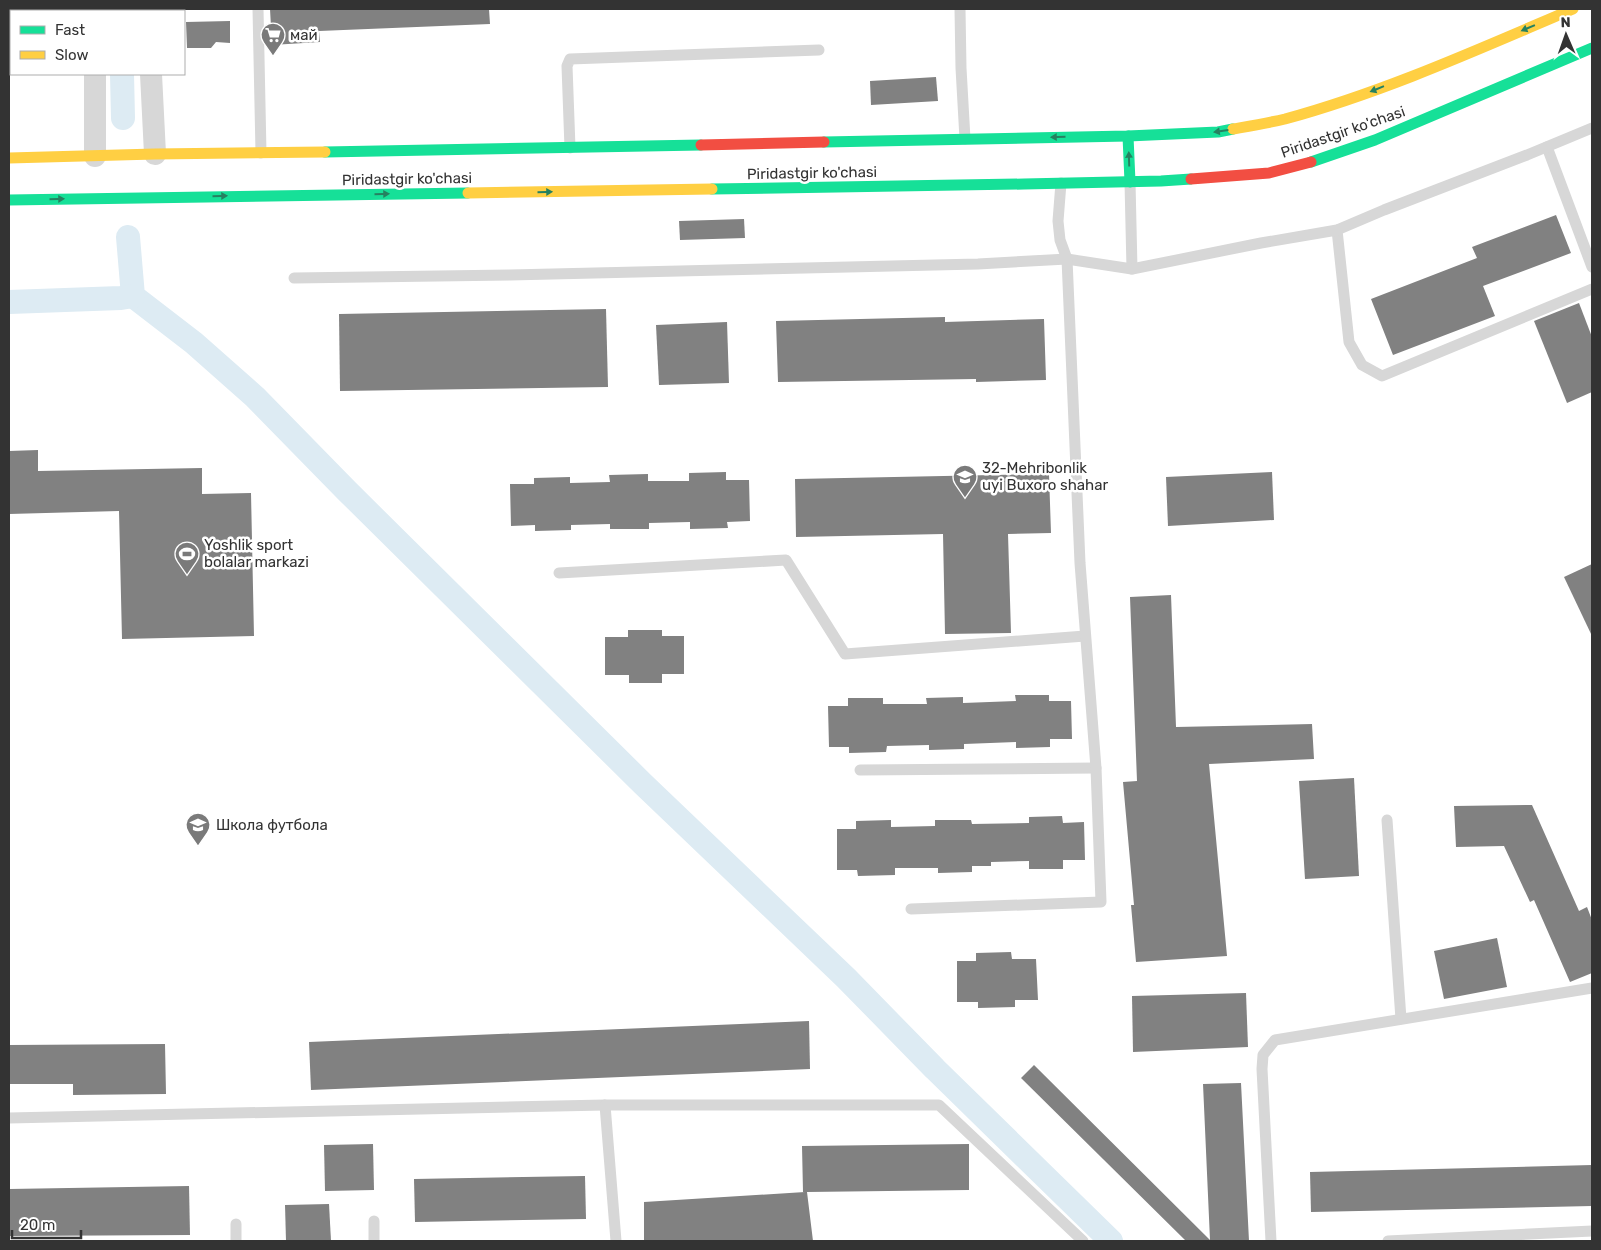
<svg xmlns="http://www.w3.org/2000/svg" width="1601" height="1250" font-family="Rubik,sans-serif">
<rect width="100%" height="100%" fill="#fff"/>
<g fill="none" stroke-linecap="round" stroke-linejoin="round">
<g stroke="#ddebf3" stroke-width="24">
<polyline points="121,9 121,11"/>
<polyline points="122,74 123,118"/>
<polyline points="128,237 133,296 194,343 255,397 347,491 643,784 846,978 935,1069 1111,1241"/>
<polyline points="9,302 121,298 133,296"/>
</g>
</g>
<g fill="#818181">
<polygon points="270,9 489,9 490,24 319,31 320,42 272,45"/>
<polygon points="230,21 230,43 216,42 211,48 187,48 186,22"/>
<polygon points="936,77 938,101 871,105 870,81"/>
<polygon points="1556,215 1571,253 1483,286 1495,316 1393,355 1371,299 1477,258 1472,247"/>
<polygon points="744,219 745,238 680,240 679,221"/>
<polygon points="1579,303 1592,337 1592,392 1567,403 1534,321"/>
<polygon points="606,309 608,387 340,391 339,314"/>
<polygon points="945,317 945,322 1044,319 1046,380 976,382 976,379 778,382 776,321"/>
<polygon points="727,322 729,383 659,385 656,325"/>
<polygon points="38,450 38,471 202,468 202,494 251,493 254,636 122,639 119,511 9,514 9,451"/>
<polygon points="726,472 726,480 749,480 750,521 727,522 728,528 690,529 690,522 649,523 649,529 610,529 610,524 571,525 571,530 535,531 535,525 511,526 510,484 534,484 534,478 570,477 570,483 610,482 609,475 648,474 648,481 689,481 689,473"/>
<polygon points="1272,472 1274,520 1168,526 1166,477"/>
<polygon points="1049,474 1051,533 1008,534 1011,633 945,634 943,534 796,537 795,479"/>
<polygon points="1592,564 1592,636 1564,577"/>
<polygon points="1171,595 1176,727 1312,724 1314,759 1209,764 1227,956 1136,962 1131,905 1134,905 1123,782 1137,781 1130,597"/>
<polygon points="628,630 662,630 662,636 684,636 684,674 662,674 662,683 629,683 629,675 605,675 605,637 628,637"/>
<polygon points="1015,695 1049,695 1049,701 1071,701 1072,739 1050,739 1050,747 1016,748 1016,742 964,744 964,749 929,750 929,745 887,746 886,752 849,753 849,747 829,747 828,706 848,706 848,698 883,698 883,704 927,704 926,698 963,697 963,703 1016,701"/>
<polygon points="1354,778 1359,876 1305,879 1299,781"/>
<polygon points="1532,805 1579,911 1587,907 1592,920 1592,973 1570,982 1534,900 1530,902 1504,846 1456,847 1454,806"/>
<polygon points="1062,816 1063,823 1084,822 1085,860 1063,860 1063,869 1029,869 1029,861 991,862 991,866 972,866 972,872 938,873 938,868 895,868 895,875 858,876 857,870 837,870 837,829 856,829 856,821 891,820 891,827 935,826 935,820 971,820 972,824 1029,823 1029,817"/>
<polygon points="1497,938 1507,987 1444,999 1434,951"/>
<polygon points="1011,952 1012,959 1036,959 1038,1000 1015,1000 1015,1007 978,1008 978,1002 957,1002 957,961 976,961 976,953"/>
<polygon points="1246,993 1248,1047 1133,1052 1132,996"/>
<polygon points="809,1021 810,1069 311,1090 309,1042"/>
<polygon points="165,1044 166,1094 73,1095 73,1084 9,1084 9,1045"/>
<polygon points="1034,1065 1210,1240 1203,1084 1241,1083 1249,1241 1186,1241 1021,1078"/>
<polygon points="373,1144 374,1190 325,1191 324,1145"/>
<polygon points="969,1144 969,1190 807,1192 813,1241 644,1241 644,1202 805,1192 803,1192 802,1146"/>
<polygon points="1592,1165 1592,1206 1311,1212 1310,1172"/>
<polygon points="585,1176 586,1219 415,1222 414,1179"/>
<polygon points="189,1186 190,1235 9,1236 9,1189"/>
<polygon points="329,1204 331,1241 286,1241 285,1205"/>
</g>
<g fill="none" stroke-linecap="round" stroke-linejoin="round">
<g stroke="#d7d7d7" stroke-width="11">
<polyline points="258,9 261,153"/>
<polyline points="960,9 961,68 965,139"/>
<polyline points="1547,147 1592,267"/>
<polyline points="570,148 567,66 570,59 819,50"/>
<polyline points="1130,182 1132,269"/>
<polyline points="1337,230 1349,342 1362,365 1382,376 1592,289"/>
<polyline points="294,278 510,275 978,264 1067,259 1132,269 1261,243 1337,230 1384,210 1527,155 1592,128"/>
<polyline points="559,573 786,560 845,654 1085,636"/>
<polyline points="860,770 1096,768"/>
<polyline points="1387,820 1401,1019"/>
<polyline points="911,909 1101,902 1096,768 1080,563 1067,259 1060,240 1058,221 1061,183"/>
<polyline points="9,1118 605,1105"/>
<polyline points="374,1221 374,1241"/>
<polyline points="236,1224 236,1241"/>
<polyline points="616,1241 605,1105 939,1105 1083,1241"/>
<polyline points="1271,1241 1262,1069 1263,1055 1275,1040 1592,988"/>
<polyline points="1388,1241 1592,1231"/>
</g>
<g stroke="#d7d7d7" stroke-width="22">
<polyline points="149,9 149,11"/>
<polyline points="101,11 101,9"/>
<polyline points="151,74 155,154"/>
<polyline points="95,156 95,74"/>
</g>
<g stroke="#16e098" stroke-width="11">
<polyline points="1128,136 1130,182"/>
<polyline points="824,142 1128,136 1218,132 1233,129"/>
<polyline points="325,152 701,145"/>
<polyline points="1311,162 1375,140 1592,48"/>
<polyline points="712,189 1024,184 1161,181 1191,179"/>
<polyline points="9,200 468,193"/>
</g>
<g stroke="#ffcf43" stroke-width="11">
<path d="M1233,129C1250,126 1268,123 1285,119C1384,92 1479,49 1573,9"/>
<polyline points="9,158 155,154 325,152"/>
<polyline points="468,193 712,189"/>
</g>
<g stroke="#f24e42" stroke-width="11">
<polyline points="701,145 824,142"/>
<polyline points="1191,179 1269,173 1311,162"/>
</g>
</g>
<defs><path id="oneway-solid" d="M-6-.8H1V-3.2L6.5 0L1 3.2V.8H-6Z" transform="scale(1.25)"/></defs>
<g fill="#268160">
<use href="#oneway-solid" transform="translate(1528 28) rotate(157)"/>
<use href="#oneway-solid" transform="translate(1377 89) rotate(158)"/>
<use href="#oneway-solid" transform="translate(1221 131) rotate(172)"/>
<use href="#oneway-solid" transform="translate(1058 137) rotate(179)"/>
<use href="#oneway-solid" transform="translate(1129 159) rotate(-92)"/>
<use href="#oneway-solid" transform="translate(545 192) rotate(-1)"/>
<use href="#oneway-solid" transform="translate(382 194) rotate(-1)"/>
<use href="#oneway-solid" transform="translate(220 196) rotate(-1)"/>
<use href="#oneway-solid" transform="translate(57 199) rotate(-1)"/>
</g>
<defs>
<symbol id="supermarket-pin" viewBox="-11 -11 22 30"><path d="M0 17L-7.5 6A9.5 9.5 0 1 1 7.5 6Z" fill="#7a7a7a" stroke="#fff"/><path d="M-6-5.5h2.5l.6 2H6L4.5 2H-2.5L-4.4-4H-6ZM-1.5 3.2a1.3 1.3 0 1 0 .1 0ZM3 3.2a1.3 1.3 0 1 0 .1 0Z" fill="#fff"/></symbol>
<symbol id="school-pin" viewBox="-11 -11 22 30"><path d="M0 17L-7.5 6A9.5 9.5 0 1 1 7.5 6Z" fill="#7a7a7a" stroke="#fff"/><path d="M0-5L7-2L0 1L-7-2ZM-4 1L0 2.5L4 1V4Q0 6-4 4Z" fill="#fff"/></symbol>
<symbol id="stadium-pin" viewBox="-11 -11 22 30"><path d="M0 17L-7.5 6A9.5 9.5 0 1 1 7.5 6Z" fill="#7a7a7a" stroke="#fff"/><path d="M0-5a6.5 5 0 1 0 0 10a6.5 5 0 1 0 0-10ZM-3.5-1.8h7v3.6h-7Z" fill="#fff"/></symbol>
</defs>
<g fill-rule="evenodd">
<use href="#supermarket-pin" x="259" y="21" width="28" height="38"/>
<use href="#school-pin" x="951" y="463" width="28" height="38"/>
<use href="#stadium-pin" x="173" y="540" width="28" height="38"/>
<use href="#school-pin" x="184" y="811" width="28" height="38"/>
</g>
<g text-anchor="middle" stroke-width="5" stroke-linejoin="round" paint-order="stroke">
<g font-size="15" fill="#333" stroke="#fff" text-anchor="start">
<text x="290" y="40">май</text>
<text x="982" y="473">32-Mehribonlik<tspan x="982" dy="17">uyi Buxoro shahar</tspan></text>
<text x="204" y="550">Yoshlik sport<tspan x="204" dy="17">bolalar markazi</tspan></text>
<text x="216" y="830">Школа футбола</text>
</g>
<g font-size="15" fill="#333" stroke="#fff">
<text transform="translate(1343 132) rotate(-19)" y="5">Piridastgir ko'chasi</text>
<text transform="translate(812 173) rotate(-1)" y="5">Piridastgir ko'chasi</text>
<text transform="translate(407 179) rotate(-1)" y="5">Piridastgir ko'chasi</text>
</g>
</g>
<rect width="1601" height="1250" fill="none" stroke="#333333" stroke-width="20"/>
<rect x="10" y="10" width="175" height="65" fill="#ffffff" stroke="#adadad"/>
<rect x="20" y="26" width="25" height="8" fill="#16e098" stroke="#adadad"/>
<text x="55" y="35" font-size="15" fill="#333333">Fast</text>
<rect x="20" y="51" width="25" height="8" fill="#ffcf43" stroke="#adadad"/>
<text x="55" y="60" font-size="15" fill="#333333">Slow</text>
<g transform="translate(1566 35) rotate(358)" stroke="#ffffff" stroke-width="4" paint-order="stroke">
<path d="M0-4L9 19L0 12L-9 19Z" fill="#333333"/>
<text y="-8" font-size="14" font-weight="bold" text-anchor="middle" fill="#333333">N</text>
</g>
<path d="M12 1230v8h69v-8" fill="none" stroke="#333333" stroke-width="2.5"/>
<text x="20" y="1230" font-size="15" fill="#333333" stroke="#ffffff" stroke-width="4" paint-order="stroke">20 m</text>
</svg>
